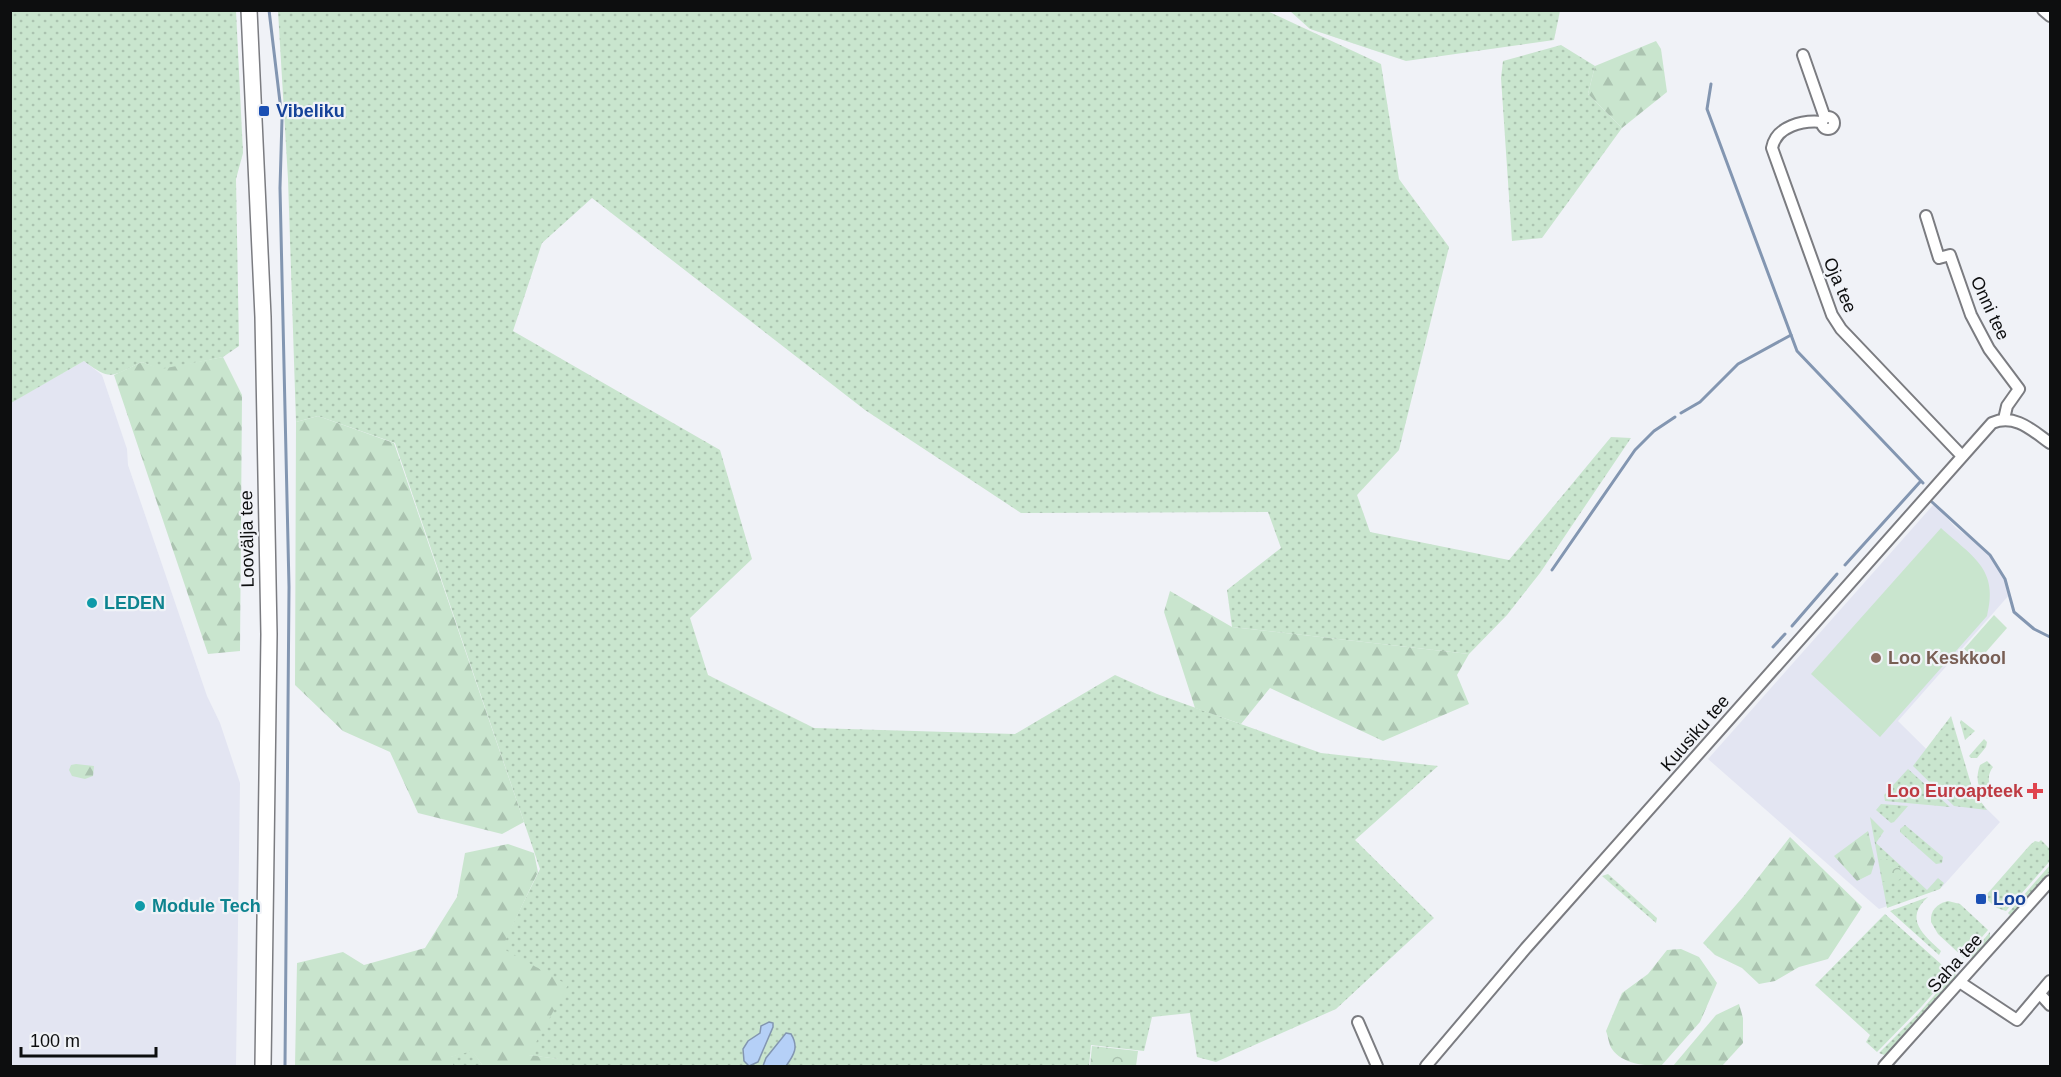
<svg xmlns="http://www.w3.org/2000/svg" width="2061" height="1077" font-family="Helvetica,sans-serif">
<defs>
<pattern id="grass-dots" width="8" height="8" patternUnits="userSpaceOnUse" patternTransform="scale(1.5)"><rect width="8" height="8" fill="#c9e5ce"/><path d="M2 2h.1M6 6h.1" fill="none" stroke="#abc3b0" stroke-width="1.8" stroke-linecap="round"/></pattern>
<pattern id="forest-firs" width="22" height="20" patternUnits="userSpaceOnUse" patternTransform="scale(1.5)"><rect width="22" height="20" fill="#c9e5ce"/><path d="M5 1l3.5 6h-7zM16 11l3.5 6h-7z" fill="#abc3b0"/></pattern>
<pattern id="park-crowns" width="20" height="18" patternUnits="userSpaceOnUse" patternTransform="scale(1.5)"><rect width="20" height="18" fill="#c9e5ce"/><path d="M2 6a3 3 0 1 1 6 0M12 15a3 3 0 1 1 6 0" fill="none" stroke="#abc3b0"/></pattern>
</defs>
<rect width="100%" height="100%" fill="#f0f2f7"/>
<g fill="#e3e5f2">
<polygon points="84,361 102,375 127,449 128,465 207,696 220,723 240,783 236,1066 11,1066 10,403"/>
<polygon points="1934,504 1956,528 1988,551 2007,582 2010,594 1898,721 2000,822 1942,887 1879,909 1708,759"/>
</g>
<g fill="url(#grass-dots)">
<polygon points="1265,10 1381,64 1399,179 1449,247 1399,450 1357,495 1370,532 1509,560 1611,437 1631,438 1540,573 1507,615 1469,654 1232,627 1227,590 1281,548 1268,512 1021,513 865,410 592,198 542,243 513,331 720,450 752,559 690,618 708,675 814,728 1015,734 1115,675 1157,694 1321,753 1438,766 1355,840 1434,918 1336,1009 1216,1062 1197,1057 1190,1013 1152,1017 1144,1051 1091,1045 1089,1066 564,1066 558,1059 528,1055 501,948 540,869 395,443 318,416 296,422 288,179 278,11"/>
<path d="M10,11H236L243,153L236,179L239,346L223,357L161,370L142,362C111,376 112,382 84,361L11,403Z"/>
<polygon points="1290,11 1560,11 1554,40 1406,61 1310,29"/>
<polygon points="1561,45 1595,66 1588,94 1622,128 1542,238 1512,241 1501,78 1503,61"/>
<polygon points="1951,716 1973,791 1987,810 1954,806 1913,766"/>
<polygon points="1961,720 1975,731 1965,740 1960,722"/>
<polygon points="1984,739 1987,742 1986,747 1977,758 1971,758 1969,756"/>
<path d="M1987,761L1993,767C1987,775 1987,784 1995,791L1987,799C1978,789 1975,779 1980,765Z"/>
<polygon points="1908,769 1950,807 1885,801 1884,795"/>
<polygon points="1881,804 1908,806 1894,822 1891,823 1876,810"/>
<polygon points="1870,817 1884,831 1876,843 1927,890 1938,878 1944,883 1940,889 1887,908"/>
<polygon points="1905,825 1943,857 1942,863 1936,864 1900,832 1900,829"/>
<polygon points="2041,840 2050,849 2050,861 2006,911 1997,908 1986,899 1987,894 2030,845 2035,841 2039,842"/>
<polygon points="2050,865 2050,872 2011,916 2008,913"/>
<polygon points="1608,874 1657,918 1656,923 1602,876"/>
<path d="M1928,897C1903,919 1924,935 1941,951L1939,955L1890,911Z"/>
<path d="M1948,901L1960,904L1988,930L1964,958L1938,934L1931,922C1930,910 1937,904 1948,901Z"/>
<polygon points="1885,914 1951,973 1922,1006 1877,1052 1866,1042 1870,1035 1815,985"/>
<polygon points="1990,932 1990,939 1974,958 1967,959"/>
<polygon points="1957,970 1954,981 1891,1050 1884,1055 1879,1053 1918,1014"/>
<polygon points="472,1050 483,1066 453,1066 450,1057"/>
</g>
<g fill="url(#forest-firs)">
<polygon points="1656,41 1661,49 1667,92 1622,128 1588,94 1595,66"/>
<polygon points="223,357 242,395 240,651 208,654 114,375 142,362 161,369"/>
<polygon points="318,416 394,443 524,822 502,834 418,813 390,752 343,731 295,685 296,422"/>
<polygon points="1170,591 1232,627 1469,654 1457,675 1469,704 1383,741 1270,688 1241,724 1195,708 1164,612"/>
<polygon points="76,764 94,766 93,776 85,779 72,776 69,770 71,765"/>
<polygon points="1868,831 1875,861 1871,874 1857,881 1834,856"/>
<polygon points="1790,837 1862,907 1828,959 1799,967 1775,981 1759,984 1742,968 1715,955 1703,943 1743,897"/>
<polygon points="508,844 534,853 538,872 502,948 568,985 529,1055 559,1059 564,1066 483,1066 472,1051 451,1057 453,1066 295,1066 297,963 343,952 364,965 425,948 457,897 465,853"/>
<path d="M1681,949L1699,957L1717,983L1700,1022L1661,1066C1646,1066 1622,1064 1612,1049C1609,1045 1608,1036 1606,1031L1622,993L1648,974L1667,950Z"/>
<polygon points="1739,1004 1743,1018 1743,1043 1722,1066 1673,1066 1716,1015"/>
</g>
<g fill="url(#park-crowns)">
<polygon points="1887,859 1900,868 1902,877 1899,880 1883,882 1879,860"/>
<polygon points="1092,1046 1138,1051 1136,1066 1090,1066"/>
</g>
<g fill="#c9e5ce">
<path d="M1941,528C1973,557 1999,569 1987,616L1880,737L1811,674Z"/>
<polygon points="1994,615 2007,628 1978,661 1964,649"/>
</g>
<g fill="#b5d0f7" stroke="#8396b1" stroke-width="1.5">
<polygon points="769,1022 773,1023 773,1027 758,1062 749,1066 744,1061 743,1049 748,1041 760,1033 761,1026"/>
<path d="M786,1033L791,1034C799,1047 794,1055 786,1066H763L766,1058Z"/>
</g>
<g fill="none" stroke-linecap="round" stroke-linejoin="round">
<g stroke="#8396b1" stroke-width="3">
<polyline points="269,10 282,119 280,188 289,587 285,1066"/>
<polyline points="1711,84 1707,109 1797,351 1923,483"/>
<polyline points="1681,413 1700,402 1738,364 1791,335"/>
<polyline points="1932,502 1990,555 2005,579 2014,612 2034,629 2050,637"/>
<polyline points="1845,565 1920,482"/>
<polyline points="1552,570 1635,450 1654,431 1675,417"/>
<polyline points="1792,626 1837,574"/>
<polyline points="1773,647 1785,634"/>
</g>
<defs>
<g id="street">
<polyline points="2043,10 2050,16"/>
<polyline points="1803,55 1825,118"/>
<circle cx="1828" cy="123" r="6"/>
<path d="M1822,122C1803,120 1776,126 1772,148L1832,315L1841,329L1962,456"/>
<polyline points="1926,216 1939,258 1950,255 1971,315 1989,349 2019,389 2007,406 2004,419"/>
<polyline points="1961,983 2017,1020 2050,981"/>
<polyline points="2040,994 2050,1005"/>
<polyline points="1358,1022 1377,1066"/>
<path d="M1426,1066L1526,948L1992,423C2015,413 2033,431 2050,443"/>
<polyline points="1884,1066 2050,881"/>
</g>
<polyline id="secondary" points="249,10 263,317 269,634 263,1066"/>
</defs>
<use href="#street" stroke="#7b7c81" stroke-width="14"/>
<use href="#secondary" stroke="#7b7c81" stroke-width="18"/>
<use href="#street" stroke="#fff" stroke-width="10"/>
<use href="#secondary" stroke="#fff" stroke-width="15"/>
</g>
<g fill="#1a4fb4" stroke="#f0f2f7" stroke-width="2">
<rect x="258" y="105" width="12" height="12" rx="3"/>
<rect x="1975" y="893" width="12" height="12" rx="3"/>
</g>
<g fill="#0f9aa8" stroke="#f0f2f7" stroke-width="2">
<circle cx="92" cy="603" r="6"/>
<circle cx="140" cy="906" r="6"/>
</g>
<circle fill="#8d6e63" stroke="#f0f2f7" stroke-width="2" cx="1876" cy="658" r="6"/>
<path fill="#e0444e" stroke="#f0f2f7" stroke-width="2" d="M2032 782h6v6h6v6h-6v6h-6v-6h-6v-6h6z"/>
<g text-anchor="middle" stroke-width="4.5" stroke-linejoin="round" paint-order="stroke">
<g font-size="18" font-weight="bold" fill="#164399" stroke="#f0f2f7" text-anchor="start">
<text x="276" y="117">Vibeliku</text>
<text x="1993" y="905">Loo</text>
</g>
<g font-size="18" fill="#0d0e0f" stroke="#f0f2f7">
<text transform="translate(1840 285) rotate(67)" y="6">Oja tee</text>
<text transform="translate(1990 308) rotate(65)" y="6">Onni tee</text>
<text transform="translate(247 539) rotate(-91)" y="6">Loovälja tee</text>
<text transform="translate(1695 733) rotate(-49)" y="6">Kuusiku tee</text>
<text transform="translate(1955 963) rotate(-48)" y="6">Saha tee</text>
</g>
<g font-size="18" font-weight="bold" fill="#0d838f" stroke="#f0f2f7" text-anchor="start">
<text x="104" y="609">LEDEN</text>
<text x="152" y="912">Module Tech</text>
</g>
<g font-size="18" font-weight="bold" fill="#785e54" stroke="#f0f2f7" text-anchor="start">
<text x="1888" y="664">Loo Keskkool</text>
</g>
<g font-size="18" font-weight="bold" fill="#be3a42" stroke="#f0f2f7" text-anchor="end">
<text x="2023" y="797">Loo Euroapteek</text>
</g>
</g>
<rect width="2061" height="1077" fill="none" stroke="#0d0e0f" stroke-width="24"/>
<path d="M21 1047v9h135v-9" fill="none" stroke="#0d0e0f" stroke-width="3"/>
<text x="30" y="1047" font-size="18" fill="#0d0e0f" stroke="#f0f2f7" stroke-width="4.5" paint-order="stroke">100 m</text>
</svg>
